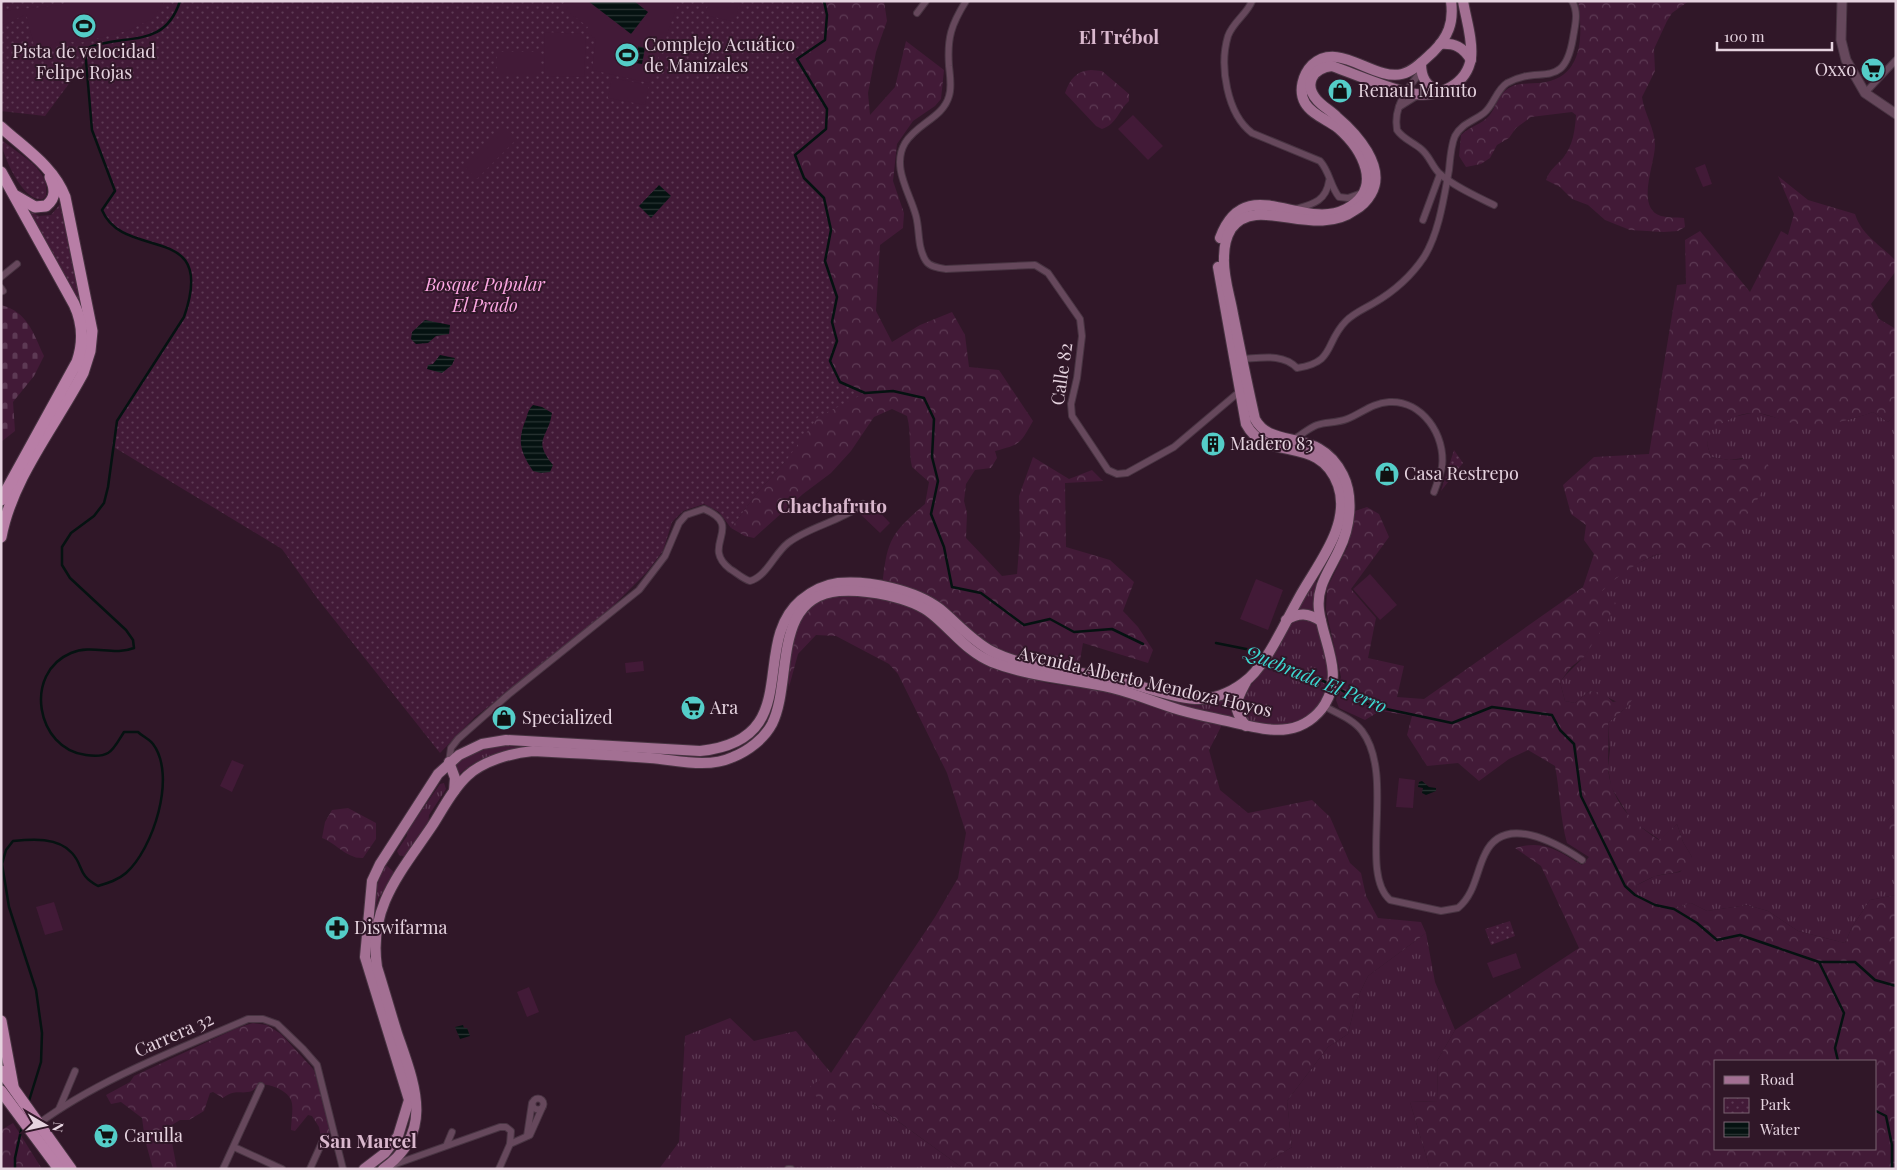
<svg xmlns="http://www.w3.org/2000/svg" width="1897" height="1170" font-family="'Playfair Display',serif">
<defs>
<pattern id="grass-tufts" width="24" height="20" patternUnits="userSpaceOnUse" patternTransform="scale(1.25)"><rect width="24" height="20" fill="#421a37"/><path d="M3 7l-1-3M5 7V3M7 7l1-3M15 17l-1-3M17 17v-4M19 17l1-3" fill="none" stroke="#5d3a54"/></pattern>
<pattern id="forest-crowns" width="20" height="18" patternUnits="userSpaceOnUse" patternTransform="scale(1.25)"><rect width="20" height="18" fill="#421a37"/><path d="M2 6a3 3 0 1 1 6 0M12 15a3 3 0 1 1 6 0" fill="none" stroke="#5d3a54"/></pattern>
<pattern id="cemetery-stones" width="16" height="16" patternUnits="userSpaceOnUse" patternTransform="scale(1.25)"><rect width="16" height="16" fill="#421a37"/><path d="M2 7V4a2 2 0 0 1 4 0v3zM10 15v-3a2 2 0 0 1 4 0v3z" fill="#5d3a54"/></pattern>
<pattern id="park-dots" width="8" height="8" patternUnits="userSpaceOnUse" patternTransform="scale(1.25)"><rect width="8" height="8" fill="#421a37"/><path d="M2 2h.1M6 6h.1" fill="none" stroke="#5d3a54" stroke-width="1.8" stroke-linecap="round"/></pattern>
<pattern id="water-rules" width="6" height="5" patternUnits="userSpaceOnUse" patternTransform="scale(1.25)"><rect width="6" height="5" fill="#051211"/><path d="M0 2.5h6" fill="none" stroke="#293433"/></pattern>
</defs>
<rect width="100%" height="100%" fill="#301728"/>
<g fill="url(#grass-tufts)">
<path d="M1756,412C1800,426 1829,428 1873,412L1888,422L1896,413V812L1888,820V837H1896V895L1870,900L1852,927L1845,943L1798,931L1768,911L1747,905L1707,911L1691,903C1666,912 1658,906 1635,895L1637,885L1655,876L1680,872L1692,857L1683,842L1677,824L1660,840L1632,821L1611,787L1608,766L1610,750L1608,723L1628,706C1613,702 1604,693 1589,691L1575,703L1565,701L1560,682C1568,671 1585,659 1589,648C1595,634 1590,607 1597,595C1609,576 1649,555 1671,551C1681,549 1692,550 1702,550L1743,458L1729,460L1711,457L1707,444L1711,429L1733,417Z"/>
<polygon points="1316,578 1316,614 1294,612"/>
<path d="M1307,617L1317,623C1321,636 1330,659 1330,672C1330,677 1327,683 1326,687C1315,726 1279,731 1245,720L1239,707L1243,697L1272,656L1293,620Z"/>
<polygon points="1121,685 1164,697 1236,692 1235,719 1194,709"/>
<path d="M504,745L534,750C504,753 477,754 456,778L451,764L485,748Z"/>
<polygon points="444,783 446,789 429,815 428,825 406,857 399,855 397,851 407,836 407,832 440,784"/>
<path d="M386,865L395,873L378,899L372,925C374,903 374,884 386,865Z"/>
<polygon points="1426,933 1435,982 1455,1030 1437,1061 1438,1101 1410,1102 1430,1169 1265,1169 1266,1163 1292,1147 1287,1101 1328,1047 1348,1034 1356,1001 1368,976"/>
<polygon points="730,1018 754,1041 796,1031 831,1073 964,1169 659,1169 679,1142 685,1036"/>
</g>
<g fill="url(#forest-crowns)" fill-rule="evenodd">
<path d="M755,1H884L887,21L876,52L868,93L870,115L895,87L906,41L944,70L941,99L935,106L913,121L897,144L893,181L904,213L903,228L880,245L876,311L892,342L920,325L952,312L965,335L969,367L999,370L1033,421C1020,444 1021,444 995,451L997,458L991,468L975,470L966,484L964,501L967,513L966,538L1002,576L1017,574L1020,537L1019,496L1033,457L1069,479L1092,470L1103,481L1065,483L1066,547L1110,560L1134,582L1123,611L1138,627L1153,650L1148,663L1083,643L1078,672L994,652L882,588C887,541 889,535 925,504L929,482L912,467C908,449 912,435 907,416L892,409L874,417L851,451L831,473L803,494L754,538L745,536L731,528L757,493L785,462Z"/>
<path d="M1578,1H1689L1672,13L1667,21L1654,49L1655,71L1642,97C1644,113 1655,129 1655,145C1655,164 1635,208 1661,216C1668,218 1676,217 1684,218L1685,227L1678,231L1664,232L1630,230L1605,220L1588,205L1572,199L1560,187L1546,180C1550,169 1556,166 1563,158C1573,146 1575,130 1576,115L1572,112L1531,117L1516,128L1509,138L1497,145L1490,158L1481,164L1466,167L1459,156L1461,135C1469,127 1482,124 1489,116C1496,108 1497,96 1506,90C1516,82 1528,84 1539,83C1584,79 1583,36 1578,1Z"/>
<path d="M1091,70L1102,71L1129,94V101C1118,111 1117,124 1102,129L1096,126L1065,93C1070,79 1076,71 1091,70Z"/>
<path d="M1778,176L1808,200L1855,214C1862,236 1881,245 1896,261V271L1871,304L1879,319L1896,329V413L1888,422L1873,412C1849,421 1823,427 1797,424C1783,422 1768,413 1755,413C1739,412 1725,422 1712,429L1707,444L1711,457L1729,460L1766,458C1767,462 1770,468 1769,472C1765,498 1727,545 1702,550C1684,554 1666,549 1649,558C1629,567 1613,580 1597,596L1616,603L1608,620L1584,657L1571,667L1560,682L1565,701L1575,703L1589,691L1603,693L1613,702L1634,697L1628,706L1608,723C1609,739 1608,751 1608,766C1609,799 1633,824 1659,840L1677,824L1683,842L1692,857C1688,875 1670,872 1656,876C1649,878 1643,882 1637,885L1636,896C1658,906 1666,912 1691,903L1707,911L1747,905L1768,911L1798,931L1845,943L1852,927L1870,900L1896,895V1169H1430L1410,1102L1438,1101L1437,1061L1455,1030L1579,948L1541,866L1515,848C1544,839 1558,851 1582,865L1589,857L1567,843C1560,818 1560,792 1555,766L1528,750L1509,759L1479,781L1458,763L1427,766L1407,735L1412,716L1380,711L1365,720L1339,708L1336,700L1341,677L1326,610L1327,588L1348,546L1355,511L1367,507L1379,514L1389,537L1351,589L1376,618L1368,658L1404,666L1397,697L1424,699L1583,587L1594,554L1584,540L1586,525L1571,514L1563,485L1594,457L1649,454L1677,285L1686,284L1685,240L1700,231L1750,292L1781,231L1788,235L1794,214ZM1716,1061H1876V1149H1716Z"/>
<polygon points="830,592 907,600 1009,668 1046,683 1075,687 1110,688 1223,723 1209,750 1220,790 1248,813 1312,800 1330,817 1350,863 1361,873 1366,896 1378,918 1421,922 1426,933 1368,976 1356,1001 1348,1034 1328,1047 1287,1101 1292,1147 1266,1163 1265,1169 964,1169 873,1103 831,1121 810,1086 831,1073 935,917 958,878 966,833 947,773 898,674 889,664 836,636 816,635 798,654 789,687 785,659 793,622"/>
<path d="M348,808L376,823V839L363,858C347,859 336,843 322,838L325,822L332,810Z"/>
<polygon points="1896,812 1896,837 1888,837 1888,820"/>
<path d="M253,1023L267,1025L281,1034L314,1070L331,1131L328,1142L324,1135L321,1137L319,1127L312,1116L308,1115L295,1131L291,1130C291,1122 294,1107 291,1100C288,1091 270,1083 261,1085C257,1086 255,1089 252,1091C240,1095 236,1088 223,1098L213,1092L210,1093L204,1111L189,1120H180L172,1125L170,1132L177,1169H153L145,1140L142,1118L121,1102L111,1104L106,1095L130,1082L134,1076L237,1028Z"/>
<polygon points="13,1123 42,1169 1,1169 1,1130"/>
</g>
<path fill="url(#cemetery-stones)" d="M1,305C28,312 33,333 44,356L34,376L13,402L15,431L1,442Z"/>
<g fill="url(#park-dots)">
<path d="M1,1H824L827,15L825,40L797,59L827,109L826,129L795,156L804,178L824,198L831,230L825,261L837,297L832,322L837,341L830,362L840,382L865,393L818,417L785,462L757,493L731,528L719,512L704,504L683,511L672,522L663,551L646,573L610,609L566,647L475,717L440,753L317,598L282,549L112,446L117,421L184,317C218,219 124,263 102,210L115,191L92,130L85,62L45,116L1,111Z"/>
<path d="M1,139C18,155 51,168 46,196L43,199C24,204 1,154 1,139Z"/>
<polygon points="61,203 86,320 29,211 39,216 51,215"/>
<polygon points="1454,450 1463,463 1441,491"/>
<polygon points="1510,921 1515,936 1491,945 1485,929"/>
</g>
<g fill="#421a37">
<polygon points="71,1 165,1 152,19 127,31 79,43 62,40 36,52 26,14 1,27 1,11 61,5"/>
<polygon points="566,1 679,1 649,83 592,70 596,39 585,32 588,27 561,6"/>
<polygon points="709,1 740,3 735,22 705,15"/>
<polygon points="545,32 586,34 584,77 544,76"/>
<rect x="497" y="52" width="43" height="23"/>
<polygon points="612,78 649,85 645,105 608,98"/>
<polygon points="1133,115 1163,146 1148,160 1118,129"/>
<polygon points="504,126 517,139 477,179 464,166"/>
<polygon points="1705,164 1712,184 1703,187 1695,168"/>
<polygon points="870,502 890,523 880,533 859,513"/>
<polygon points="1370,574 1397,605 1380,620 1353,589"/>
<polygon points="1256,579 1283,590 1268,630 1240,619"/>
<polygon points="643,661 644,671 626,673 625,663"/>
<polygon points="232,760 244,765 232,792 220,786"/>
<polygon points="1399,778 1415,780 1413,808 1396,807"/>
<polygon points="54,902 63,930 45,935 36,907"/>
<polygon points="1516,953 1521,968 1493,978 1487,963"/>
<polygon points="529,987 539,1012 527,1017 517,992"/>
</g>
<g fill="url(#water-rules)">
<polygon points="588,1 634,1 648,12 631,34"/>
<polygon points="638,46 645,48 642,64 635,63"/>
<polygon points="659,185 671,196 651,218 639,206"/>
<polygon points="425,320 450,325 449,334 436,336 428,343 416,344 411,339 412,332"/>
<polygon points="440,355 455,358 452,365 442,373 427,369 428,365 433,364"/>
<path d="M533,405L542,407L552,413C548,439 532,439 553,465L550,472L541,473L533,471C520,451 517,441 526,419C528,413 528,410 533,405Z"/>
<polygon points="1422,781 1429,787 1436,788 1436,791 1426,795 1422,793 1423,788 1418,787 1419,782"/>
<polygon points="463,1025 464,1028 467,1028 470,1036 460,1039 455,1027"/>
</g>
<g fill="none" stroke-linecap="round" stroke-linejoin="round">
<g stroke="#051211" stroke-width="2.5">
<polyline points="824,1 827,15 825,40 797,59 827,109 826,129 795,155 804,178 824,198 831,230 825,261 837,297 832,322 837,341 830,361 840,382 865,393 893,391 924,398 934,419 932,457 938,481 931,514 944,547 952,587 981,593 1024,625 1050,619 1074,632 1112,629 1143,644"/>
<polyline points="1216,643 1251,650 1264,655"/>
<polyline points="1269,658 1330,684"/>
<polyline points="1335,687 1372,706 1452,723 1492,707 1552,715 1560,730 1574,744 1581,796 1625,886 1635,895 1655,905 1674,909 1697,923 1717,940 1740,935 1819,962 1855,962 1875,980 1896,986"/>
<polyline points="1819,962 1844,1013 1835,1048 1838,1061"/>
<path d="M28,1104L41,1062L42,1033L36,990L9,907L2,864L6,850L13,841C32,839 58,837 72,853C84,866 77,875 98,886C108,883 118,880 126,873C153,849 177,776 153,744C149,739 142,736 138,732H124C120,738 114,750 108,753C101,757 93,756 86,755C36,749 23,673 71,653C92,644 114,656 134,648L133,640L126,630L70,578L62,565V547L71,533L94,516L104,503L108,487L117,421L184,317C218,219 124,263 102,210L115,191L92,130L85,49C124,32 164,51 180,1"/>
<polyline points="1876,1111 1886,1116 1892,1145 1892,1169"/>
<polyline points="15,1169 15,1158 22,1126"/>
</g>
<defs>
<g id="minor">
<path d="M966,1C951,25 947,38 949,66C950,76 952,87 949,96C943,118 917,123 905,143C891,167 910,193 916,216C920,231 917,247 926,261C930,267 939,268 946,269L1035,265L1048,273L1080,319L1082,336L1077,378L1071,404L1072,416L1108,470L1117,474L1127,473L1174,447L1239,392"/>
<path d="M1252,1C1247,14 1233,22 1228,36C1219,66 1227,114 1252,133L1320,161C1330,172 1330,186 1339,197L1348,198L1362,193"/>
<polyline points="917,13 926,1"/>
<path d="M1421,72C1407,88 1393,107 1397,130C1403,139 1413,142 1421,149C1430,156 1432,167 1440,174C1455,187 1476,196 1494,205"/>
<polyline points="1865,93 1896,60"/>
<polyline points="1399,107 1418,95"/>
<path d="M1296,209C1313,204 1326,201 1329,181"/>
<polyline points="1423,220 1440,174"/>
<polyline points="1,277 17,264"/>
<polyline points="1,288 3,291"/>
<path d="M1242,359C1261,358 1283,353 1297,368C1336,362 1324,343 1346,321C1354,313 1364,309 1374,303C1393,292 1412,275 1424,257C1439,233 1444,197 1449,170C1450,159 1451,145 1455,136C1462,123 1474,121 1484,113C1494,105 1496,90 1507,83C1540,64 1564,92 1573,38C1575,25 1579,13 1572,1"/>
<path d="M1294,439C1301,435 1309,428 1317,425C1326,422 1337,423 1347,419C1362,413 1372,403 1389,402C1422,400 1446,435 1442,467C1440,475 1437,484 1434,492"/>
<path d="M1324,706C1336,713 1353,719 1362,731C1396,776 1358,872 1390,900L1441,911L1458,908C1475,894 1476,872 1485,854C1504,813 1557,843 1582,860"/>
<path d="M449,762L451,748L458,739L508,695L639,590L665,556L679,523L686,515L704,509C746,527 699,545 730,569C737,573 743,579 750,581C767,576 774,554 788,543C810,526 840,522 863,504"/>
<circle cx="538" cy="1104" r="5.5"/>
<polyline points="59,1109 75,1071"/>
<path d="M38,1124C99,1079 179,1049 248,1019H263L277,1024L303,1049L317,1065L343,1169"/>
<polyline points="527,1136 532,1103"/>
<polyline points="447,1144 452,1132"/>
<polyline points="510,1144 530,1135 542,1108"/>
<polyline points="234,1147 282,1169"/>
<polyline points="390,1166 500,1127 506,1127 511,1131 510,1144 499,1169"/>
<polyline points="223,1169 261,1086"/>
<polyline points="310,1169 324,1138"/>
<polyline points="788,1169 791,1169"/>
</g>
<polyline id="secondary" points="1842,1 1841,40 1846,60 1865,93 1896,114"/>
<g id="primary">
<path d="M1440,44C1455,43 1463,47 1471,60"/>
<path d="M1421,63C1421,78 1426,86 1440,92"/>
<path d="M1220,238C1245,170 1302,232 1346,209C1385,189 1362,149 1338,128C1328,120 1312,115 1305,103C1298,91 1303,74 1312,65C1339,40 1373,81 1402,74C1414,71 1424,60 1433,52C1448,37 1454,23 1451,1"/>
<path d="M1286,620C1299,612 1308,613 1321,621"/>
<path d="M1246,682C1236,701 1231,708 1246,726"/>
<polyline points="449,762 455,778 454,791"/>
<path d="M364,1169L385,1153L398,1136L409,1100L365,957L372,881L380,864L438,774L459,755L482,744L506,740L700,751C807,740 748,645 801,600C812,591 823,585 838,583C868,580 916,590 940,609C957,623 971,640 991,651C1025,669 1073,670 1111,678C1138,684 1167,697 1195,699C1212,700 1230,693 1243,683C1267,667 1288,615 1304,589C1321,560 1351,522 1338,485C1319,433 1267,464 1246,424L1218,267"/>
<path d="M383,1169C436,1132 414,1083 397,1033C390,1011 384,989 377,967C368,907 401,872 432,826C443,809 452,790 467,776C483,761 511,753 533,751C572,753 611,755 650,758C677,760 707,769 733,757C748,751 764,739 772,724C793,682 771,597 839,591C866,589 911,597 932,614C952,630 967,652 992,662C1030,677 1073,679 1112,688C1136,694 1157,703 1180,710C1197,715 1214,718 1231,722C1249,726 1270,732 1288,729C1303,727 1317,717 1325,704C1344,673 1323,642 1319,610C1316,586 1330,570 1339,550C1350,528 1354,497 1343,475C1319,426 1272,451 1255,419C1247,384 1240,349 1233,314C1230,296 1223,277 1224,258C1224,249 1226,237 1231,229C1256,193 1314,240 1355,210C1362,206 1367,201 1371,194C1387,167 1356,133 1337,117C1331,111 1322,106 1317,100C1303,84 1313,68 1332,66C1355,74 1393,91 1416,94C1440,97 1467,84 1471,58C1473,40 1466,19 1463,1"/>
</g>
<g id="trunk">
<path d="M1,127C25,149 53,166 65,197L92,331L90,351L83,373C55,426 12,478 1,537"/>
<path d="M1,172L74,304C83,323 84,342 77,362L1,500"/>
<path d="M16,196L35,207L46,206C57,197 55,188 50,177"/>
<polyline points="1,1021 13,1086"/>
<polyline points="1,1071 71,1169"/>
<polyline points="1,1091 59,1169"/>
</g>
</defs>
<use href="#minor" stroke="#483442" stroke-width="8"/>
<use href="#secondary" stroke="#483442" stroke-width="11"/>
<use href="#primary" stroke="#483442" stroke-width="12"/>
<use href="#trunk" stroke="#483442" stroke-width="13"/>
<use href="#minor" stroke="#66485c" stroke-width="6"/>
<use href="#secondary" stroke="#66485c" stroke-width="9"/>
<use href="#primary" stroke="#a37093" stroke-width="10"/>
<use href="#trunk" stroke="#b87ea6" stroke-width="11"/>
</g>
<defs>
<symbol id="stadium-disc" viewBox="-11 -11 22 22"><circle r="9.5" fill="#54cdc8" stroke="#301728"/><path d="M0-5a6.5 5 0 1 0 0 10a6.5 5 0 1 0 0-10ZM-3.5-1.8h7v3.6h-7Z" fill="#111"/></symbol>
<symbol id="supermarket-disc" viewBox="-11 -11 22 22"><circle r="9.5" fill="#54cdc8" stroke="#301728"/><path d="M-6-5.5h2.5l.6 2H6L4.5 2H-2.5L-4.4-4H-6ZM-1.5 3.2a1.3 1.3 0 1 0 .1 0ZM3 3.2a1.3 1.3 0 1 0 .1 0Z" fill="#111"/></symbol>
<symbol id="shop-disc" viewBox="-11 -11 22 22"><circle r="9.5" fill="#54cdc8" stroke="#301728"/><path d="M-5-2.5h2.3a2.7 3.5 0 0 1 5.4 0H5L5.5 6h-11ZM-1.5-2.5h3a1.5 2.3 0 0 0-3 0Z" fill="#111"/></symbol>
<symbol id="building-disc" viewBox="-11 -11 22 22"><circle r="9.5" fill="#54cdc8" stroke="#301728"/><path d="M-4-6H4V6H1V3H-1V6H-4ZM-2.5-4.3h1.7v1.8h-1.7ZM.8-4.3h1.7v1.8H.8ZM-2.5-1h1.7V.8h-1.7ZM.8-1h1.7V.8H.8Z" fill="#111"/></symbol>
<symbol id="pharmacy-disc" viewBox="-11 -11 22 22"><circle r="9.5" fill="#54cdc8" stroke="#301728"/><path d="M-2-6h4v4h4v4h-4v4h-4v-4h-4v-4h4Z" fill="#111"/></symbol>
</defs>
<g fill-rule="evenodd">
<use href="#stadium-disc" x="70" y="12" width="28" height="28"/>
<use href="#stadium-disc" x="613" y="41" width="28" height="28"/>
<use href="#supermarket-disc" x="1859" y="56" width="28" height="28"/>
<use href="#shop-disc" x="1326" y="77" width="28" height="28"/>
<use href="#building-disc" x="1199" y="430" width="28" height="28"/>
<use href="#shop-disc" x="1373" y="460" width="28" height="28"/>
<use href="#supermarket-disc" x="679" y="694" width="28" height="28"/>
<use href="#shop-disc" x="490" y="704" width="28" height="28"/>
<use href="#pharmacy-disc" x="323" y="914" width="28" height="28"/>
<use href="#supermarket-disc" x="92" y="1122" width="28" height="28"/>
</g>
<g text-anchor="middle" stroke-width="4" stroke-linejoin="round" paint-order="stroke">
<g font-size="18" fill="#e5d3df" stroke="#301728" text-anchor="start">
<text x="644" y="51">Complejo Acuático<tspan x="644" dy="21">de Manizales</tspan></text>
<text x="84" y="58" text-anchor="middle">Pista de velocidad<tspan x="84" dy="21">Felipe Rojas</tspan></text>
<text x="1856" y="76" text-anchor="end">Oxxo</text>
<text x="1358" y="97">Renaul Minuto</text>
<text x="1230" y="450">Madero 83</text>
<text x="1404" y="480">Casa Restrepo</text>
<text x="710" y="714">Ara</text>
<text x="522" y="724">Specialized</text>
<text x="354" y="934">Diswifarma</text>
<text x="124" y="1142">Carulla</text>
</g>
<g font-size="18" font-style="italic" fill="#fda7e3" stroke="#301728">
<text x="485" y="291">Bosque Popular<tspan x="485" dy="21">El Prado</tspan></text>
</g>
<g font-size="18" fill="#e5d3df" stroke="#301728">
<text transform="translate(1062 374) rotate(-82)" y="6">Calle 82</text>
<text transform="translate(1145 682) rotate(13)" y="6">Avenida Alberto Mendoza Hoyos</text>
<text transform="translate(174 1035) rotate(-24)" y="6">Carrera 32</text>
</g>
<g font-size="19" font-weight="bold" fill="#d9b7cd" stroke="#301728">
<text x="1119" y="44">El Trébol</text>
<text x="832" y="513">Chachafruto</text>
<text x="368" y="1148">San Marcel</text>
</g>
<g font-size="19" font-style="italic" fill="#3dd8d1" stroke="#301728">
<text transform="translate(1316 679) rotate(22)" y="7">Quebrada El Perro</text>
</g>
</g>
<rect width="1897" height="1170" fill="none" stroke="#e5d3df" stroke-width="5"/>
<rect x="1714" y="1060" width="162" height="90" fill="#301728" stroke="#786271"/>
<rect x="1724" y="1076" width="25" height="8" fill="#a37093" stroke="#786271"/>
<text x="1760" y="1085" font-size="15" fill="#e5d3df">Road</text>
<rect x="1724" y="1098" width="25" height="15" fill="url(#park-dots)" stroke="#786271"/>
<text x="1760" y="1110" font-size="15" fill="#e5d3df">Park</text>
<rect x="1724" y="1122" width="25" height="15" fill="url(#water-rules)" stroke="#786271"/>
<text x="1760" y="1135" font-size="15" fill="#e5d3df">Water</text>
<g transform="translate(45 1125) rotate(99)" stroke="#301728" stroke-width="4" paint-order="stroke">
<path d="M0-4L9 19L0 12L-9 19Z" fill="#e5d3df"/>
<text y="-8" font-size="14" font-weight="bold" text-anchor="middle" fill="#e5d3df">N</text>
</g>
<path d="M1717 42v8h115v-8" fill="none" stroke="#e5d3df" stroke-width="2.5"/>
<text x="1724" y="42" font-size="15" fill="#e5d3df" stroke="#301728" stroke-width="4" paint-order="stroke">100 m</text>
</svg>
